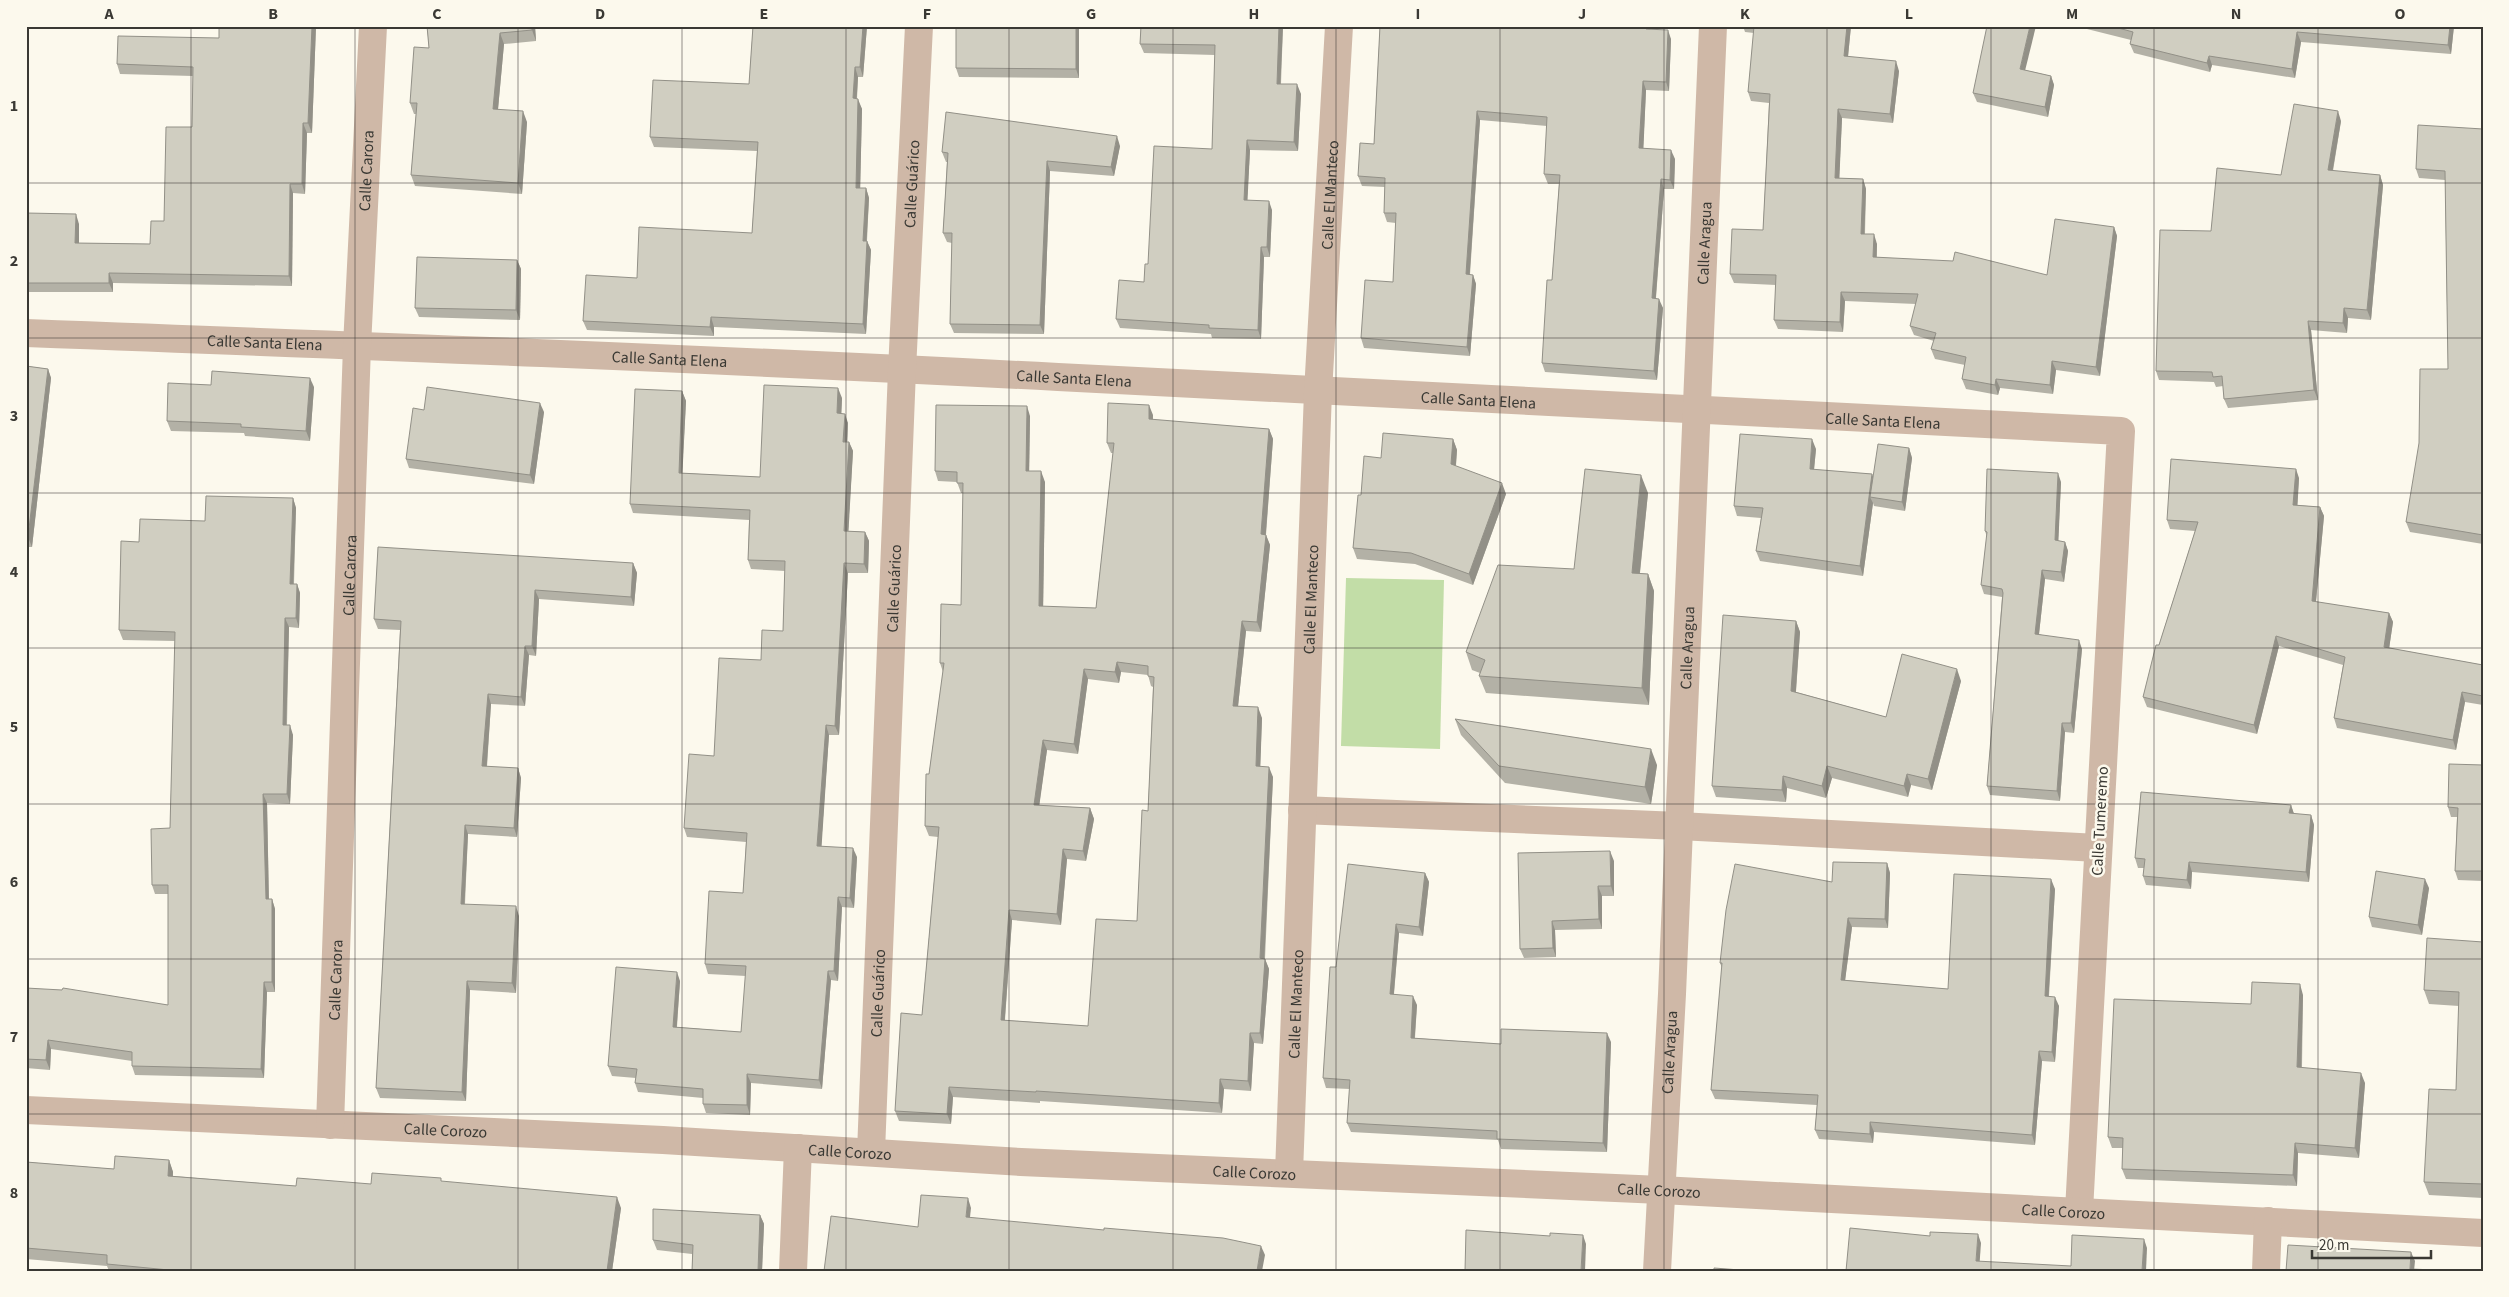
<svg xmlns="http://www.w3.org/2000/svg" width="2509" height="1297" font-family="'Source Sans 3',sans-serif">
<rect width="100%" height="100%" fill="#fcf9ed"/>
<polygon fill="#c2dda7" points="1346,578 1444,580 1440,749 1341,746"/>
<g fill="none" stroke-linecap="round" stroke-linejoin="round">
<g stroke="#cfb8a7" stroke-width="28">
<path id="s1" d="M26,333C370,346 714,359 1058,377C1413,396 1767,416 2121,431L2079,1211"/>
<polyline points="1302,810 1679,826 2098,848"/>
<path id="s2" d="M26,1110L663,1140L1021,1162L1661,1190L2483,1233"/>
<path id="s3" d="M330,1125L357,346L373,26"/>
<path id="s4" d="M871,1152L902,370L919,26"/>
<path id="s5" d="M1289,1173L1318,392L1339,26"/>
<polyline points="793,1271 798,1148"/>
<path id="s6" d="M1657,1271L1672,994L1713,26"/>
<polyline points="2266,1271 2268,1221"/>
</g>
</g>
<g fill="#b3b1a6" fill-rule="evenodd">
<polygon points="219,26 316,26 312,133 307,133 305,194 293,193 292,286 113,283 113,292 26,292 26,213 79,224 79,243 150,244 164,221 192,127 193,76 120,74 117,64 219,38"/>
<polygon points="427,26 535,26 536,41 504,44 498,109 527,122 522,194 415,186 411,175 416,114 414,114 410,103 429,48"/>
<polygon points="753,26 867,26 863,77 858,77 857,99 862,109 860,188 866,188 869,198 867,241 871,250 866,334 714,327 714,336 587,330 583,321 637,278 752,233 757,151 654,147 650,137 749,84"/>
<polygon points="1079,26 1079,78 959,77 956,68"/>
<polygon points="1141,26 1283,26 1281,84 1301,94 1298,151 1250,150 1247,200 1272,210 1270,257 1264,257 1261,339 1212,338 1211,334 1120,328 1116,319 1144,282 1148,264 1212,149 1215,55 1144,53 1140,44"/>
<polygon points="1380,26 1650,26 1649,29 1671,39 1669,91 1646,90 1643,149 1675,159 1674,189 1664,189 1656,298 1663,308 1657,380 1545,372 1542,363 1552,280 1559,184 1548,184 1544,174 1547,126 1480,120 1470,275 1473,275 1476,284 1470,356 1364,348 1361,338 1393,282 1396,223 1387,222 1384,213 1385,187 1362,186 1358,176 1374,144"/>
<polygon points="1743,26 1851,26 1848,57 1899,71 1893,123 1842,118 1839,178 1863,179 1866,189 1865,234 1877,244 1877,257 2047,275 2114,227 2117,236 2100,376 2056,370 2053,394 2000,388 1998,395 1966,389 1962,379 1965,365 1935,359 1931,349 1934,341 1914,335 1910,326 1916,304 1845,301 1843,332 1778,329 1774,320 1776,285 1734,283 1730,274 1763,230 1769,103 1751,101 1748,92 1754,33 1745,32"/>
<polygon points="2075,26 2454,26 2451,54 2301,42 2295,78 2212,65 2210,72 2134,53 2130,44 2131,40"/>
<polygon points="2025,70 2051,76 2054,85 2048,117 1977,102 1973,93"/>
<polygon points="2341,121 2333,171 2380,175 2383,185 2371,320 2348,318 2347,333 2311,330 2318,400 2228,408 2224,399 2223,386 2216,387 2214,382 2159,380 2156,371 2211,231 2281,175"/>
<polygon points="2483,129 2483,544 2410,532 2406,522 2448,369 2445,180 2419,178 2416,169"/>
<polygon points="1120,146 1114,176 1050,171 1044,334 954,333 950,324 952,243 947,242 943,233 947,162 946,162 942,152"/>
<polygon points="517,260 521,269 520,320 419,317 415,308"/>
<polygon points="26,366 48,369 51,378 32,547 26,547"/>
<polygon points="211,385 314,387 310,441 245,436 244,433 171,431 167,421"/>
<polygon points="682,391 686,401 682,473 760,477 842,398 841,414 848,423 847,442 849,442 853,451 848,531 865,532 869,541 868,573 848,573 839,735 829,735 821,846 857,857 854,908 842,907 838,981 831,980 822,1089 751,1083 750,1115 706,1113 703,1104 703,1098 638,1092 635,1083 636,1078 612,1076 608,1066 680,981 677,1027 741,1032 746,976 708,974 705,964 743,893 746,842 687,837 684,828 714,756 761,660 783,631 785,571 751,569 748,560 749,520 633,513 630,504"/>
<polygon points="424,410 544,412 534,484 409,468 406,459"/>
<path d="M1153,415V420L1269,429L1273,439L1266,535L1270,545L1261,632L1246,631L1238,706L1262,718L1260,766L1273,777L1265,959L1269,969L1263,1044L1254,1043L1251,1091L1224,1089L1222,1113L1040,1101V1103L953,1097L951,1124L899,1121L895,1111L922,1015L938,837L929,836L925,826L929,774L943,672L940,663L961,605L963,493H961L957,482L938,481L935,471L1030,416L1029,471L1045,482L1043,607L1096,608L1113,453H1111L1107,443ZM1121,672L1148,675L1151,686L1153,687L1148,811L1137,921L1088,1026L1005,1020L1012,920L1061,925L1067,859L1086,861L1094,819L1090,808L1039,805L1047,750L1078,754L1088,679L1119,683Z"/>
<polygon points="1453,439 1457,450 1456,466 1506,494 1473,585 1415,564 1357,559 1353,548 1361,495 1381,458"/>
<polygon points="1909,448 1912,458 1905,511 1874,506 1873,503 1863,576 1760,561 1756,551 1761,518 1737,516 1734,506 1816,449 1814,470 1872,474 1873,477"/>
<polygon points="2299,478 2297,505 2320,507 2324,516 2316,602 2389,613 2393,622 2389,648 2483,665 2483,705 2465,702 2456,750 2337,728 2334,718 2343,665 2279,646 2257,734 2147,707 2143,697 2159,645 2195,531 2170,529 2167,520"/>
<polygon points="2061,482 2058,541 2065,542 2068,551 2064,582 2045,579 2039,634 2082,649 2074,733 2065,732 2060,801 1990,795 1987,786 2002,597 1984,594 1981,585 1987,537 1985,531"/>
<polygon points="1648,493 1640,573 1648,574 1654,591 1649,705 1486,693 1479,676 1480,673 1472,670 1466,652 1574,569"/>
<polygon points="293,498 296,508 294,584 297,584 300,593 299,628 289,627 287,725 293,735 290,804 267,803 269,899 272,899 275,909 275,992 267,992 264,1078 135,1075 132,1066 132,1061 51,1049 50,1070 26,1068 26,988 168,1005 168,894 155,894 152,885 170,828 175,641 123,640 119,630 139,542 205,521"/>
<polygon points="633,563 637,573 634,606 539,599 536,656 529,655 525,706 491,704 487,767 518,768 521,778 517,837 468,834 465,904 519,916 516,993 470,990 466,1101 380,1098 376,1088 400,630 378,629 374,619"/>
<polygon points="1796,621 1800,632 1796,692 1886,717 1961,681 1932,790 1911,785 1908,797 1832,778 1826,798 1787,788 1786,802 1716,797 1712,786"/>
<polygon points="1455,719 1657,765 1651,804 1505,783 1461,735"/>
<polygon points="2483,765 2483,881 2458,880 2455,871 2457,817 2451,817 2448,807"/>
<polygon points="2291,805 2294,814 2311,815 2314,825 2309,882 2192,872 2191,889 2146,885 2143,876 2144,868 2138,868 2135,858"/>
<polygon points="1614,861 1614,896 1602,896 1602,929 1555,930 1556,957 1524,958 1520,949"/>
<polygon points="1887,863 1890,873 1888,928 1852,927 1845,980 1948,989 2055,889 2049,996 2059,1006 2055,1062 2042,1061 2035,1145 1874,1132 1873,1143 1819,1139 1815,1130 1817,1105 1715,1099 1711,1090 1722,968 1720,963 1832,882"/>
<polygon points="1425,873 1429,882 1423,936 1399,933 1394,994 1417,1005 1415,1038 1501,1044 1611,1042 1607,1152 1501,1149 1498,1140 1351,1132 1347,1123 1350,1089 1326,1088 1323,1078 1336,967"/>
<polygon points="2429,888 2422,935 2372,927 2369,917"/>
<polygon points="2483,942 2483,1198 2429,1195 2424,1182 2456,1090 2459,1006 2429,1004 2424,990"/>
<polygon points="2303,995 2302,1068 2365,1083 2359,1158 2298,1153 2297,1186 2126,1179 2122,1169 2123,1148 2112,1148 2108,1137 2251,1004"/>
<polygon points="169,1160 173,1172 173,1176 296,1186 442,1182 621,1208 612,1271 109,1271 107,1266 26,1259 26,1162 114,1169"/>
<polygon points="760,1215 764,1224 762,1271 692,1271 692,1254 657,1250 653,1240"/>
</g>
<g fill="#929087">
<polygon points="312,26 316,26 312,133 308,123"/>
<polygon points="532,26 535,26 536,41 532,30"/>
<polygon points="863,26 867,26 863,77 860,67"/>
<polygon points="1076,26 1079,26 1079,78 1076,69"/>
<polygon points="1279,26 1283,26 1280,93 1277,84"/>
<polygon points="1646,26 1650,26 1649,39 1646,29"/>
<polygon points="1847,26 1851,26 1847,66 1844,56"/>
<polygon points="2030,26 2036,26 2023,79 2020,69"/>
<polygon points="2450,26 2454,26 2451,54 2448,45"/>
<polygon points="1668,30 1671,39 1669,91 1666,82"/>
<polygon points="2297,32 2301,42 2295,78 2292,69"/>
<polygon points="500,33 504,44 497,120 493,109"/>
<polygon points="2209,56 2212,65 2210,72 2207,63"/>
<polygon points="1896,61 1899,71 1893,123 1890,114"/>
<polygon points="855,67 858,77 856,108 853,98"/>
<polygon points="2051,76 2054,85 2048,117 2045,107"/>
<polygon points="1643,81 1646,90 1643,158 1639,148"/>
<polygon points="1297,84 1301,94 1298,151 1294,142"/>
<polygon points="858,99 862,109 860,197 856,188"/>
<polygon points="1838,109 1842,118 1839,187 1835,178"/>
<polygon points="523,111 527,122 522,194 518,183"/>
<polygon points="1477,111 1480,120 1469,284 1466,274"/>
<polygon points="2338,111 2341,121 2331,180 2328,170"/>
<polygon points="303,123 307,133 305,194 302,184"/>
<polygon points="1117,136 1120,146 1114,176 1111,167"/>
<polygon points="1247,140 1250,150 1247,210 1244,200"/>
<polygon points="1671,150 1675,159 1674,189 1670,180"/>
<polygon points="1047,161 1050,171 1044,334 1040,325"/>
<polygon points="2380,175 2383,185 2371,320 2367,310"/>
<polygon points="1661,179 1664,189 1655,308 1652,298"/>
<polygon points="1863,179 1866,189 1864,243 1861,234"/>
<polygon points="290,184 293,193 292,286 289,276"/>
<polygon points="866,188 869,198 866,250 863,241"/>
<polygon points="1269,201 1272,210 1270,257 1267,247"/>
<polygon points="76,214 79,224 79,253 75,243"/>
<polygon points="2114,227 2117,236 2100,376 2096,367"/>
<polygon points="1874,234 1877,244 1876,266 1873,257"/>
<polygon points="867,241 871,250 866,334 863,324"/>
<polygon points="1261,247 1264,257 1261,339 1258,330"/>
<polygon points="517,260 521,269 520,320 516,310"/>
<polygon points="109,273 113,283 113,292 109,283"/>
<polygon points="1473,275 1476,284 1470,356 1467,347"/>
<polygon points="1841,292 1845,301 1843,332 1840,322"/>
<polygon points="1659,299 1663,308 1657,380 1654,371"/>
<polygon points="2344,308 2348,318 2347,333 2343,323"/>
<polygon points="711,317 714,327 714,336 710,327"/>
<polygon points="2308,321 2311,330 2318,400 2314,390"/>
<polygon points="2052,361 2056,370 2053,394 2050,385"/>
<polygon points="48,369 51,378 32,547 28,537"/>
<polygon points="310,378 314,387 310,441 306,431"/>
<polygon points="1996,379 2000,388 1998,395 1995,385"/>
<polygon points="838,388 842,398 841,423 837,413"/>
<polygon points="682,391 686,401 682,482 679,473"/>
<polygon points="540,403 544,412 534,484 530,475"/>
<polygon points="1149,405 1153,415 1152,430 1149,419"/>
<polygon points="1027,406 1030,416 1029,481 1026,471"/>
<polygon points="845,414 848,423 847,451 843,442"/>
<polygon points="1269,429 1273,439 1265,544 1261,534"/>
<polygon points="1453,439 1457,450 1455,475 1451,464"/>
<polygon points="1812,439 1816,449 1813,479 1810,469"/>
<polygon points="849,442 853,451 848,540 844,531"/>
<polygon points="1909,448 1912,458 1905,511 1902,502"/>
<polygon points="2296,469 2299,478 2297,514 2293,505"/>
<polygon points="1041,471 1045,482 1043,617 1039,606"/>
<polygon points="2058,473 2061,482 2058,550 2055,540"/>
<polygon points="1872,474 1875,483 1870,497 1873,503 1863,576 1860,566"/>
<polygon points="1641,475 1648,493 1638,590 1632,573"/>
<polygon points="1502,483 1506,494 1473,585 1469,574"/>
<polygon points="293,498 296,508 293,593 290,584"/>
<polygon points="2320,507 2324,516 2315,611 2312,601"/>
<polygon points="865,532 869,541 868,573 864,564"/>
<polygon points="1266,535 1270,545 1261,632 1257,622"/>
<polygon points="2065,542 2068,551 2064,582 2061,572"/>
<polygon points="633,563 637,573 634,606 631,597"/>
<polygon points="844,563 848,573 839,735 835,726"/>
<polygon points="2042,570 2045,579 2038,643 2035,634"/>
<polygon points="1648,574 1654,591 1649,705 1642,688"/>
<polygon points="297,584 300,593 299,628 296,618"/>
<polygon points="535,590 539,599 536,656 532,646"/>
<polygon points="2389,613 2393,622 2388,656 2384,647"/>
<polygon points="285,618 289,627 286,735 283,725"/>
<polygon points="1242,621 1246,631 1237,716 1233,706"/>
<polygon points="1796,621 1800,632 1795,703 1791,691"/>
<polygon points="2276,636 2279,646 2257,734 2254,725"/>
<polygon points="2079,640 2082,649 2074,733 2071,723"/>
<polygon points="525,646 529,655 525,706 521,697"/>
<polygon points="1117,662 1121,672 1119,683 1115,672"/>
<polygon points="1084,669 1088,679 1078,754 1074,744"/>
<polygon points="1957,669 1961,681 1932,790 1928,779"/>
<polygon points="2462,692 2465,702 2456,750 2453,740"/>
<polygon points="488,694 491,704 486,776 482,766"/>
<polygon points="1258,707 1262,718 1260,777 1256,766"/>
<polygon points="2062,723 2065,732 2060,801 2057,791"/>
<polygon points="290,725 293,735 290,804 287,794"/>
<polygon points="826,725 829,735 821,855 817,846"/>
<polygon points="1043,740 1047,750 1038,815 1034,805"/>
<polygon points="1651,749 1657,765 1651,804 1645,787"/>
<polygon points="1827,766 1832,778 1826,798 1822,786"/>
<polygon points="1269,767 1273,777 1264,965 1265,959 1269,969 1263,1044 1260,1033 1260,958"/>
<polygon points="518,768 521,778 517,837 514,828"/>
<polygon points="1907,774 1911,785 1908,797 1904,786"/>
<polygon points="1783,776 1787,788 1786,802 1782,790"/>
<polygon points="263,794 267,803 269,909 266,899"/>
<polygon points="2291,805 2294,814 2289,813"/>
<polygon points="1090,808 1094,819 1086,861 1083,851"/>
<polygon points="2311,815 2314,825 2309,882 2306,872"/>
<polygon points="465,825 468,834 464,913 461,904"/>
<polygon points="853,848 857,857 854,908 850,898"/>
<polygon points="1063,849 1067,859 1061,925 1057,914"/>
<polygon points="1610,851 1614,861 1614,896 1611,886"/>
<polygon points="2189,862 2192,872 2191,889 2187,880"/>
<polygon points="1887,863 1890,873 1888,928 1885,919"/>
<polygon points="1425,873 1429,882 1423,936 1419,927"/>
<polygon points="2051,879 2055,889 2048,1005 2045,996"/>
<polygon points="2425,879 2429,888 2422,935 2418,925"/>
<polygon points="1598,886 1602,896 1602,929 1599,919"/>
<polygon points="838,897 842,907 838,981 834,971"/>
<polygon points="272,899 275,909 275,992 272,982"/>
<polygon points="516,906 519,916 516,993 512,983"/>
<polygon points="1009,910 1012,920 1004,1030 1001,1020"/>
<polygon points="1848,918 1852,927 1844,989 1841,980"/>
<polygon points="1552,921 1555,930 1556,957 1553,948"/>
<polygon points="1396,924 1399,933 1393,1003 1390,994"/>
<polygon points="828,971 831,980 822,1089 819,1080"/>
<polygon points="677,972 680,981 676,1036 673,1027"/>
<polygon points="467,981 470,990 466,1101 462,1092"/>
<polygon points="264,982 267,992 264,1078 261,1069"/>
<polygon points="2300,984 2303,995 2301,1078 2297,1067"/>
<polygon points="1413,996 1417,1005 1414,1047 1411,1038"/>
<polygon points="2055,997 2059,1006 2055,1062 2052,1052"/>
<polygon points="1250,1033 1254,1043 1251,1091 1248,1081"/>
<polygon points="1607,1033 1611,1042 1607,1152 1603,1143"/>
<polygon points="48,1040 51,1049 50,1070 46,1060"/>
<polygon points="2039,1051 2042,1061 2035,1145 2032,1135"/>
<polygon points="2361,1073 2365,1083 2359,1158 2355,1148"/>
<polygon points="747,1074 751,1083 750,1115 747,1105"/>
<polygon points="1220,1079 1224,1089 1222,1113 1219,1103"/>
<polygon points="949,1087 953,1097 951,1124 947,1114"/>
<polygon points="1870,1122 1874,1132 1873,1143 1870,1134"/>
<polygon points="2295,1143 2298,1153 2297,1186 2293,1175"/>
<polygon points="169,1160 173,1172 172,1187 168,1176"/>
<polygon points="617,1197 621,1208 612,1271 607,1271"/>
<polygon points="968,1198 971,1208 969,1226 966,1217"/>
<polygon points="760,1215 764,1224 762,1271 758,1271"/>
<polygon points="1978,1234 1981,1243 1979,1271 1976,1261"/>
<polygon points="1583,1235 1586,1244 1585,1271 1581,1271"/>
<polygon points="2144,1239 2147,1248 2146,1271 2142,1271"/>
<polygon points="1261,1246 1265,1255 1262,1271 1257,1271"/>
<polygon points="2411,1252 2415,1261 2414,1271 2410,1269"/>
</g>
<g fill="#d0cec1" stroke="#929087" fill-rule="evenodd">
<polygon points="219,26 312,26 308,123 303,123 302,184 290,184 289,276 109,273 109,283 26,283 26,213 76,214 75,243 150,244 151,221 164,221 166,127 192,127 193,67 117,64 118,36 219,38"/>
<polygon points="427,26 532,26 532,30 500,33 493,109 523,111 518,183 411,175 417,103 410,103 414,47 429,48"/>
<polygon points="753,26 863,26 860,67 855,67 853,98 858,99 856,188 866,188 863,241 867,241 863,324 711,317 710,327 583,321 586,275 637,278 639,227 752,233 758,142 650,137 653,80 749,84"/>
<polygon points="956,26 1076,26 1076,69 956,68"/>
<polygon points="1141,26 1279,26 1277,84 1297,84 1294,142 1247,140 1244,200 1269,201 1267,247 1261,247 1258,330 1209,328 1209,325 1116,319 1119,280 1144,282 1145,264 1148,264 1154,146 1212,149 1215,45 1140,44"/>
<polygon points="1380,26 1646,26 1646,29 1668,30 1666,82 1643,81 1639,148 1671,150 1670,180 1661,179 1652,298 1659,299 1654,371 1542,363 1547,280 1552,280 1560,175 1544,174 1547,117 1477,111 1466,274 1473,275 1467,347 1361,338 1365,280 1393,282 1396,213 1384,213 1385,178 1358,176 1360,143 1374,144"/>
<polygon points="1754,26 1847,26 1844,56 1896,61 1890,114 1838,109 1835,178 1863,179 1861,234 1874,234 1873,257 1953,261 1955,252 2047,275 2055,219 2114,227 2096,367 2052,361 2050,385 1996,379 1995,385 1962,379 1966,357 1931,349 1936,333 1910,326 1918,294 1841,292 1840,322 1774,320 1776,275 1730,274 1732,229 1763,230 1770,94 1748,92"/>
<polygon points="1987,26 2030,26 2020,69 2051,76 2045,107 1973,93"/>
<polygon points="2111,26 2450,26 2448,45 2297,32 2292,69 2209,56 2207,63 2130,44 2133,32"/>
<polygon points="2294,104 2338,111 2328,170 2380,175 2367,310 2344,308 2343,323 2308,321 2314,390 2224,399 2222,376 2213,377 2212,372 2156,371 2160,230 2211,231 2217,168 2281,175"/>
<polygon points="946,112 1117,136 1111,167 1047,161 1040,325 950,324 952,233 943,233 948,153 942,152"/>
<polygon points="2418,125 2483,129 2483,535 2406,522 2419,443 2420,369 2448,369 2445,171 2416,169"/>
<polygon points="417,257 517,260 516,310 415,308"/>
<polygon points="26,366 48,369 28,537 26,537"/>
<polygon points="212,371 310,378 306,431 241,427 241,424 167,421 168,383 211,385"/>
<polygon points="764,385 838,388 837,413 845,414 843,442 849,442 844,531 865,532 864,564 844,563 835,726 826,725 817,846 853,848 850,898 838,897 834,971 828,971 819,1080 747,1074 747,1105 703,1104 703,1089 635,1083 637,1069 608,1066 616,967 677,972 673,1027 741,1032 746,966 705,964 709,891 743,893 747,833 684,828 689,754 714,756 719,658 761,660 762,630 783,631 785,561 748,560 750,510 630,504 635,389 682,391 679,473 760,477"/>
<polygon points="427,387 540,403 530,475 406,459 413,408 424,410"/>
<path d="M1108,403L1149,405V419L1269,429L1261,534L1266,535L1257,622L1242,621L1233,706L1258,707L1256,766L1269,767L1260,958L1265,959L1260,1033H1250L1248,1081L1220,1079L1219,1103L1036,1091V1092L949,1087L947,1114L895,1111L901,1013L922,1015L939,827L925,826L926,774H929L944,663H940L941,604L961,605L963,483H957V472L935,471L936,405L1027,406L1026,471H1041L1039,606L1096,608L1114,443H1107ZM1117,662L1148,666V676L1154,677L1148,811L1142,810L1137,921L1096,919L1088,1026L1001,1020L1009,910L1057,914L1063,849L1083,851L1090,808L1034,805L1043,740L1074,744L1084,669L1115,672Z"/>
<polygon points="1383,433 1453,439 1451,464 1502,483 1469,574 1411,553 1353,548 1358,495 1361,495 1364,456 1381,458"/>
<polygon points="1740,434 1812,439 1810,469 1872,474 1860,566 1756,551 1763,508 1734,506"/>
<polygon points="1878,444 1909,448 1902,502 1870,497"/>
<polygon points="2171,459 2296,469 2293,505 2320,507 2312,601 2389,613 2384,647 2483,665 2483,696 2462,692 2453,740 2334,718 2345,657 2276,636 2254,725 2143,697 2156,645 2159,645 2198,522 2167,520"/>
<polygon points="1585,469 1641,475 1632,573 1648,574 1642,688 1479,676 1485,660 1466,652 1498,565 1574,569"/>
<polygon points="1987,469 2058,473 2055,540 2065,542 2061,572 2042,570 2035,634 2079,640 2071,723 2062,723 2057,791 1987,786 2003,593 2002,589 1981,585 1987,532 1985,531"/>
<polygon points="206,496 293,498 290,584 297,584 296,618 285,618 283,725 290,725 287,794 263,794 266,899 272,899 272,982 264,982 261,1069 132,1066 132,1052 48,1040 46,1060 26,1059 26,988 62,990 63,988 168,1005 168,885 152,885 151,829 170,828 175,632 119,630 121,541 139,542 140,519 205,521"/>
<polygon points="378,547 633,563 631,597 535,590 532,646 525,646 521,697 488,694 482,766 518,768 514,828 465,825 461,904 516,906 512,983 467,981 462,1092 376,1088 401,621 374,619"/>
<polygon points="1723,615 1796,621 1791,691 1886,717 1902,654 1957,669 1928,779 1907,774 1904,786 1827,766 1822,786 1783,776 1782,790 1712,786"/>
<polygon points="1455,719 1651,749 1645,787 1499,766"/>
<polygon points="2449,764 2483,765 2483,871 2455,871 2458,808 2448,807"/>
<polygon points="2141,792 2291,805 2289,813 2311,815 2306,872 2189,862 2187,880 2143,876 2145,859 2135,858"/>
<polygon points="1610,851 1611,886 1598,886 1599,919 1552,921 1553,948 1520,949 1518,853"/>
<polygon points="1833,862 1887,863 1885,919 1848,918 1841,980 1948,989 1954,874 2051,879 2045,996 2055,997 2052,1052 2039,1051 2032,1135 1870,1122 1870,1134 1815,1130 1818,1095 1711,1090 1722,963 1720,963 1726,910 1735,864 1832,882"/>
<polygon points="1348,864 1425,873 1419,927 1396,924 1390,994 1413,996 1411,1038 1501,1044 1501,1029 1607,1033 1603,1143 1497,1139 1497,1131 1347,1123 1350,1080 1323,1078 1330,967 1336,967"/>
<polygon points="2376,871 2425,879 2418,925 2369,917"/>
<polygon points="2427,938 2483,942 2483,1184 2424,1182 2429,1089 2456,1090 2459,992 2424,990"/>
<polygon points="2252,982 2300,984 2297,1067 2361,1073 2355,1148 2295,1143 2293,1175 2122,1169 2123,1138 2108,1137 2114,999 2251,1004"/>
<polygon points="115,1156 169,1160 168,1176 296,1186 297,1178 371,1184 372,1173 441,1178 441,1181 617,1197 607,1271 179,1271 107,1264 107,1255 26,1248 26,1162 114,1169"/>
<polygon points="921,1195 968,1198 966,1217 1104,1230 1104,1228 1223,1238 1261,1246 1257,1271 824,1271 831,1216 918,1227"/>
<polygon points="653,1209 760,1215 758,1271 692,1271 693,1245 653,1240"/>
<polygon points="1850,1228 1930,1236 1930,1232 1978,1234 1976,1261 2071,1266 2072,1235 2144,1239 2142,1271 1846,1271"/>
<polygon points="1466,1230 1550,1236 1550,1233 1583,1235 1581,1271 1465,1271"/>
<polygon points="2288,1245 2411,1252 2410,1269 2460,1271 2286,1271"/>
<polygon points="1714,1268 1753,1271 1714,1271"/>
</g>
<path fill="none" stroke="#3a3934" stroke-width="1" stroke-opacity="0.55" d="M191,26V1271M355,26V1271M518,26V1271M682,26V1271M846,26V1271M1009,26V1271M1173,26V1271M1336,26V1271M1500,26V1271M1664,26V1271M1827,26V1271M1991,26V1271M2154,26V1271M2318,26V1271M26,183H2483M26,338H2483M26,493H2483M26,648H2483M26,804H2483M26,959H2483M26,1114H2483"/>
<g text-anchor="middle" stroke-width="5" stroke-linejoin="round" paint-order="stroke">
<g font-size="16" fill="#3a3934" stroke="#fcf9ed">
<text dy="6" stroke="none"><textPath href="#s3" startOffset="955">Calle Carora</textPath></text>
<text dy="6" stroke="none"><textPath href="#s4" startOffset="969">Calle Guárico</textPath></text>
<text dy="6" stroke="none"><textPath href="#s5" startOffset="979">Calle El Manteco</textPath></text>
<text dy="6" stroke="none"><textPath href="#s6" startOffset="1029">Calle Aragua</textPath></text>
<text dy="6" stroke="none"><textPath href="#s1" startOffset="239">Calle Santa Elena</textPath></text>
<text dy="6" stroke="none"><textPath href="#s1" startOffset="644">Calle Santa Elena</textPath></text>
<text dy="6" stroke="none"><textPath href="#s1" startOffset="1049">Calle Santa Elena</textPath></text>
<text dy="6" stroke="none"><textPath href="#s1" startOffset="1454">Calle Santa Elena</textPath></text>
<text dy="6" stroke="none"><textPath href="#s1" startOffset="1859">Calle Santa Elena</textPath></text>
<text dy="6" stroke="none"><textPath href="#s3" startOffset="550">Calle Carora</textPath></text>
<text dy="6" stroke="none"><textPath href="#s4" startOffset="564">Calle Guárico</textPath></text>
<text dy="6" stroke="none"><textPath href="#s5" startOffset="574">Calle El Manteco</textPath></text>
<text dy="6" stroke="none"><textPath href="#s6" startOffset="624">Calle Aragua</textPath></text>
<text transform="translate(2099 821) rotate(-87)" y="6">Calle Tumeremo</text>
<text dy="6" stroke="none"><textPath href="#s3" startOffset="145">Calle Carora</textPath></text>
<text dy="6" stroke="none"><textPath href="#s4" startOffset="159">Calle Guárico</textPath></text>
<text dy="6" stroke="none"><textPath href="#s5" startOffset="169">Calle El Manteco</textPath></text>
<text dy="6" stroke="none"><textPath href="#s6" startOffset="219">Calle Aragua</textPath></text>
<text dy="6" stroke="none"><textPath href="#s2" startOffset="420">Calle Corozo</textPath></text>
<text dy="6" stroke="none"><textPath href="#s2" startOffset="825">Calle Corozo</textPath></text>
<text dy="6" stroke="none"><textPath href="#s2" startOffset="1230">Calle Corozo</textPath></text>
<text dy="6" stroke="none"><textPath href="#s2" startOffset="1635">Calle Corozo</textPath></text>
<text dy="6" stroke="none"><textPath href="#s2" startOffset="2040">Calle Corozo</textPath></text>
</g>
</g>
<rect width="2509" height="1297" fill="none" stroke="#fcf9ed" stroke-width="55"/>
<path d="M2312 1250v8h119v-8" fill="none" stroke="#3a3934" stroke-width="2.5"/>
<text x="2319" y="1250" font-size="15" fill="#3a3934" stroke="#fcf9ed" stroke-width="4" paint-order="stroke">20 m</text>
<rect x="28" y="28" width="2454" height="1242" fill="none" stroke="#3a3934" stroke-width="2"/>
<g font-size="16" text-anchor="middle" font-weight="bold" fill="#3a3934">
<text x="109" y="19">A</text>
<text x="273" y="19">B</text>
<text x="437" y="19">C</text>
<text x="600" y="19">D</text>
<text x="764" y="19">E</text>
<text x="927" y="19">F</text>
<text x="1091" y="19">G</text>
<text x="1254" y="19">H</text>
<text x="1418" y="19">I</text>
<text x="1582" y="19">J</text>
<text x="1745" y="19">K</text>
<text x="1909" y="19">L</text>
<text x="2072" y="19">M</text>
<text x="2236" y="19">N</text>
<text x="2400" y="19">O</text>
<text x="14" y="111">1</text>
<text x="14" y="266">2</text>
<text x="14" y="421">3</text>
<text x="14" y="577">4</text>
<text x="14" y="732">5</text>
<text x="14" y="887">6</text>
<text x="14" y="1042">7</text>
<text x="14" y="1198">8</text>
</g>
</svg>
